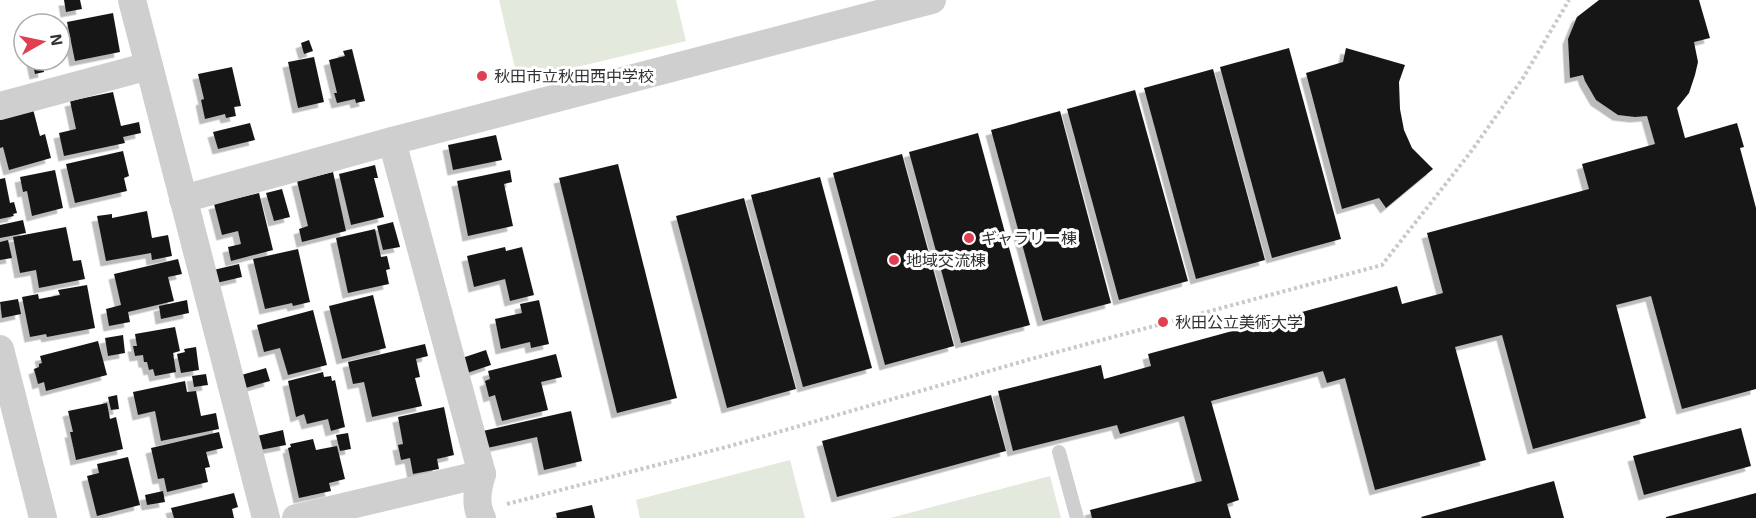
<svg xmlns="http://www.w3.org/2000/svg" width="1756" height="518" font-family="'Exo 2','Noto Sans JP',sans-serif">
<defs>
<filter id="shadow"><feDropShadow dx="-5.5" dy="5.5" stdDeviation="0" flood-color="#0004"/></filter>
</defs>
<rect width="100%" height="100%" fill="#fff"/>
<g fill="#e3e9dc">
<polygon points="499,0 676,0 686,41 518,81"/>
<polygon points="790,460 805,518 640,518 636,500"/>
<polygon points="1050,476 1061,518 890,518"/>
</g>
<g fill="#191919" filter="url(#shadow)">
<polygon points="64,0 80,0 82,9 66,12"/>
<polygon points="1599,0 1699,0 1710,38 1694,42 1698,62 1695,75 1689,93 1677,108 1685,138 1737,123 1744,147 1740,148 1756,208 1756,389 1682,409 1651,296 1616,305 1646,418 1533,449 1502,335 1455,347 1486,460 1375,490 1345,378 1327,383 1323,371 1211,401 1239,500 1227,504 1231,518 1092,518 1090,510 1202,481 1184,416 1120,434 1117,425 1013,451 998,391 1101,365 1104,379 1151,366 1148,354 1397,286 1402,304 1443,293 1427,233 1589,189 1582,164 1655,144 1647,116 1635,117 1618,115 1596,100 1585,81 1583,75 1570,78 1568,39 1577,17"/>
<polygon points="113,13 120,52 75,61 67,22"/>
<polygon points="309,40 313,51 304,54 301,43"/>
<polygon points="1289,48 1341,239 1272,258 1220,67"/>
<polygon points="1346,48 1405,65 1399,82 1400,109 1404,130 1412,148 1433,169 1386,208 1379,198 1342,209 1306,73 1343,62"/>
<polygon points="352,49 365,101 356,103 355,99 337,103 334,93 337,93 329,60 345,56 343,51"/>
<polygon points="314,57 324,102 298,108 288,62"/>
<polygon points="32,60 42,60 44,72 35,74"/>
<polygon points="232,67 241,106 234,107 236,116 226,118 225,114 205,119 201,100 204,99 198,74"/>
<polygon points="1213,69 1265,260 1196,279 1144,88"/>
<polygon points="1135,90 1188,281 1119,300 1067,109"/>
<polygon points="113,92 121,126 139,122 141,133 123,137 125,143 64,156 59,133 76,129 70,101"/>
<polygon points="33,109 40,136 45,134 51,158 9,170 3,147 0,148 0,118"/>
<polygon points="1060,111 1111,303 1043,321 991,130"/>
<polygon points="250,123 255,140 218,149 213,132"/>
<polygon points="978,133 1030,325 961,343 909,152"/>
<polygon points="496,135 502,160 453,170 448,145"/>
<polygon points="123,151 129,176 124,178 127,191 75,203 66,164"/>
<polygon points="902,154 954,346 885,365 833,173"/>
<polygon points="618,164 677,398 617,413 559,178"/>
<polygon points="375,165 378,178 374,178 384,217 351,225 339,174"/>
<polygon points="55,170 63,208 32,216 27,191 23,192 20,177"/>
<polygon points="510,170 512,182 504,184 513,226 468,236 457,181"/>
<polygon points="333,172 346,231 302,242 299,229 308,226 297,181"/>
<polygon points="820,177 872,368 803,387 751,195"/>
<polygon points="5,178 10,203 14,202 17,213 13,214 14,216 0,219 0,179"/>
<polygon points="282,189 290,217 274,221 266,193"/>
<polygon points="259,193 273,250 231,261 228,247 241,244 238,231 222,235 214,204"/>
<polygon points="744,198 796,389 727,408 676,216"/>
<polygon points="147,211 152,238 168,235 172,256 152,260 151,253 106,261 97,216 112,214 112,218"/>
<polygon points="23,220 26,233 0,238 0,225"/>
<polygon points="393,222 400,247 383,250 377,226"/>
<polygon points="66,227 73,261 81,260 85,279 39,288 36,270 20,273 13,237"/>
<polygon points="375,229 381,257 387,256 390,269 386,270 389,284 348,293 336,238"/>
<polygon points="8,240 12,258 0,260 0,242"/>
<polygon points="505,247 506,251 522,247 534,295 510,301 505,279 474,287 467,256"/>
<polygon points="298,249 310,302 293,306 292,303 265,309 253,259"/>
<polygon points="178,259 182,274 168,277 174,301 128,312 130,322 109,326 106,309 121,305 114,274"/>
<polygon points="239,264 242,277 212,284 209,271"/>
<polygon points="87,285 95,328 47,337 46,334 30,337 22,297 38,294 39,299 60,295 58,290"/>
<polygon points="373,295 386,348 342,359 329,306"/>
<polygon points="18,299 21,314 2,318 0,302"/>
<polygon points="187,300 189,313 161,319 159,306"/>
<polygon points="539,300 549,344 531,348 530,342 501,349 495,319 522,313 520,304"/>
<polygon points="313,310 327,365 288,375 280,348 264,352 257,325"/>
<polygon points="175,327 180,351 173,353 176,372 155,376 153,369 149,370 147,362 144,362 143,355 135,356 133,346 137,346 135,334"/>
<polygon points="123,335 125,353 108,356 105,338"/>
<polygon points="98,341 107,375 46,391 44,382 38,384 34,369 39,367 39,364 42,363 40,356"/>
<polygon points="425,344 428,356 416,359 420,377 415,378 422,406 372,417 364,382 353,384 348,362"/>
<polygon points="196,347 199,370 181,373 177,354 185,352 184,349"/>
<polygon points="486,350 491,365 467,373 462,358"/>
<polygon points="556,354 562,377 541,382 548,410 502,421 495,395 489,397 485,381 490,379 488,371"/>
<polygon points="266,368 270,381 242,389 238,376"/>
<polygon points="323,372 324,377 331,376 332,381 335,380 345,427 331,431 328,419 307,424 304,414 296,417 288,381"/>
<polygon points="206,374 208,385 194,387 192,376"/>
<polygon points="185,381 187,392 196,391 201,416 216,413 219,429 161,441 155,411 138,415 133,392"/>
<polygon points="117,395 119,409 111,410 108,397"/>
<polygon points="991,395 1006,451 837,497 822,441"/>
<polygon points="107,403 110,419 116,417 123,449 76,460 70,432 73,432 68,411"/>
<polygon points="444,407 454,455 437,459 439,469 413,474 410,458 401,460 398,445 403,444 398,417"/>
<polygon points="571,411 582,461 544,470 537,437 487,448 483,431"/>
<polygon points="1741,428 1751,466 1644,495 1633,456"/>
<polygon points="283,430 286,445 260,450 257,436"/>
<polygon points="219,432 223,448 206,452 210,467 205,468 208,482 167,492 164,478 158,479 151,448"/>
<polygon points="348,433 351,449 340,451 336,435"/>
<polygon points="313,439 316,450 337,446 345,479 329,483 331,491 299,498 288,448 291,447 290,444"/>
<polygon points="128,457 140,505 97,516 87,476 99,473 97,464"/>
<polygon points="1554,481 1564,518 1422,518 1421,517"/>
<polygon points="163,491 165,502 147,505 145,495"/>
<polygon points="234,493 238,507 232,509 234,518 174,518 171,508"/>
<polygon points="1756,493 1756,518 1666,518 1666,517"/>
<polygon points="592,505 595,518 557,518 556,513"/>
</g>
<g fill="none" stroke-linecap="round" stroke-linejoin="round">
<polyline stroke="#c9c9c9" stroke-width="4" stroke-dasharray="3 3" stroke-linecap="butt" points="507,504 730,446 1031,359 1382,265 1470,153 1523,78 1569,0"/>
<polyline stroke="#cfcfcf" stroke-width="14" points="1059,452 1077,518"/>
<g stroke="#cfcfcf" stroke-width="28">
<polyline points="132,0 266,518"/>
<polyline points="0,106 149,66"/>
<path d="M392,141L482,474C478,488 474,504 482,518"/>
<polyline points="183,199 392,141 932,0"/>
<polyline points="0,349 43,518"/>
<polyline points="296,518 482,474"/>
</g>
</g>
<g fill="#df3f50" stroke="#fff" stroke-width="2">
<circle cx="482" cy="76" r="6"/>
<circle cx="969" cy="238" r="6"/>
<circle cx="894" cy="260" r="6"/>
<circle cx="1163" cy="322" r="6"/>
</g>
<g text-anchor="middle" stroke-width="6" stroke-linejoin="round" paint-order="stroke">
<g font-size="16" fill="#323232" stroke="#fff" text-anchor="start">
<text x="494" y="82">秋田市立秋田西中学校</text>
<text x="981" y="244">ギャラリー棟</text>
<text x="906" y="266">地域交流棟</text>
<text x="1175" y="328">秋田公立美術大学</text>
</g>
</g>
<g transform="translate(42 42) rotate(81)"><circle r="28" fill="#ffffff" stroke="#adadad" stroke-width="1.5"/>
<path d="M0-4.5L10 22L0 15L-10 22Z" fill="#df3f50"/>
<text y="-9" font-size="16" font-weight="bold" text-anchor="middle" fill="#323232">N</text>
</g>
</svg>
